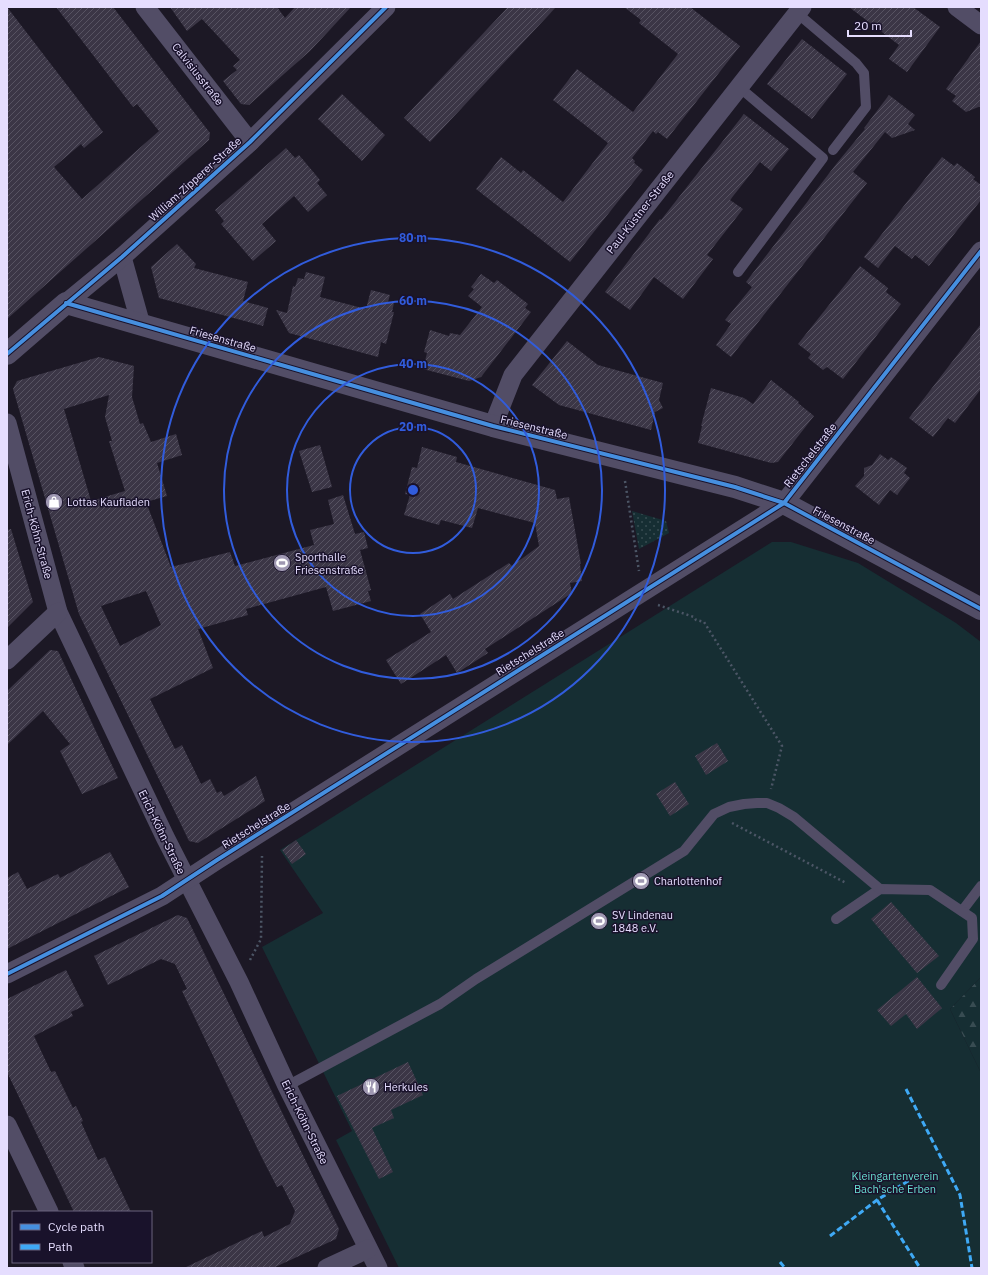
<svg xmlns="http://www.w3.org/2000/svg" width="988" height="1275" font-family="'IBM Plex Sans',sans-serif">
<defs>
<pattern id="grass-dots" width="8" height="8" patternUnits="userSpaceOnUse"><rect width="8" height="8" fill="#162e33"/><path d="M2 2h.1M6 6h.1" fill="none" stroke="#384c52" stroke-width="1.8" stroke-linecap="round"/></pattern>
<pattern id="forest-firs" width="22" height="20" patternUnits="userSpaceOnUse"><rect width="22" height="20" fill="#162e33"/><path d="M5 1l3.5 6h-7zM16 11l3.5 6h-7z" fill="#384c52"/></pattern>
<pattern id="building-hatch" width="6" height="6" patternUnits="userSpaceOnUse"><rect width="6" height="6" fill="#3b3646"/><path d="M-1 1l2-2M0 6l6-6M5 7l2-2" fill="none" stroke="#575362"/></pattern>
</defs>
<rect width="100%" height="100%" fill="#1c1825"/>
<polygon fill="url(#grass-dots)" points="632,511 666,521 669,533 639,549"/>
<polygon fill="url(#forest-firs)" points="981,977 981,1073 950,1009"/>
<polygon fill="#162e33" points="772,542 791,542 858,563 956,623 981,642 981,977 950,1009 981,1073 981,1268 399,1268 336,1140 352,1131 262,947 323,913 280,850"/>
<g fill="url(#building-hatch)" fill-rule="evenodd">
<polygon points="7,7 103,132 84,148 81,144 54,167 82,199 159,131 137,104 133,107 56,7 113,7 210,133 209,140 7,319"/>
<polygon points="170,7 277,7 285,18 295,7 351,7 310,51 249,105 241,104 223,81 237,70 233,66 240,60 202,19 187,31"/>
<polygon points="508,7 556,7 430,142 404,118"/>
<polygon points="624,7 690,7 740,46 667,139 658,132 656,134 653,131 632,158 635,161 634,163 643,170 570,262 476,189 501,157 521,173 523,170 563,202 608,143 553,100 577,69 633,112 678,54 639,23 641,20"/>
<polygon points="849,7 913,7 940,27 907,72 889,59 899,45"/>
<polygon points="802,39 847,74 812,119 767,84"/>
<polygon points="981,41 981,106 966,112 952,101 956,96 946,89"/>
<polygon points="342,94 385,135 362,161 318,119"/>
<polygon points="889,95 915,115 908,124 915,130 892,138 885,132 853,172 867,183 731,357 716,345 731,324 725,320 752,287 746,282 837,163 865,129 864,128"/>
<polygon points="744,114 789,149 771,171 760,162 730,200 743,209 707,255 713,259 683,299 654,277 630,310 605,292 660,219 661,220"/>
<polygon points="286,148 295,158 299,155 320,180 317,183 327,195 308,212 294,196 262,224 276,241 253,261 221,224 224,221 215,210"/>
<polygon points="942,157 954,166 957,163 975,177 973,179 981,185 981,200 929,266 915,255 912,259 895,246 878,268 864,257"/>
<polygon points="177,244 196,264 194,268 248,282 243,301 268,308 263,326 159,298 151,267"/>
<polygon points="860,266 888,288 886,292 901,304 843,379 827,367 823,370 808,358 811,354 798,344"/>
<polygon points="306,272 325,277 320,297 366,309 371,290 390,295 388,302 394,303 392,312 394,312 386,344 381,342 378,357 289,333 276,310 287,313 293,286 295,287 298,278 304,279"/>
<polygon points="481,274 494,283 497,280 528,304 525,308 531,312 481,377 469,381 423,369 427,353 424,352 430,330 449,336 450,333 460,335 482,307 468,296 474,289 471,287"/>
<polygon points="981,324 981,389 955,423 948,418 933,437 909,418"/>
<polygon points="567,341 598,365 663,383 659,400 663,408 655,412 651,430 559,405 532,385"/>
<path d="M99,357L134,366L132,397L140,424L143,423L151,442L176,434L182,455L157,463L167,496L146,502L171,567L230,552L235,566L314,545L310,530L334,524L328,500L343,495L355,534L364,532L368,548L360,550L371,590L368,591L371,601L333,611L326,587L246,609L248,615L198,629L213,668L150,699L175,749L182,745L201,784L210,779L217,793L221,791L224,796L256,776L265,801L198,843L189,841L79,614L13,389L17,381ZM109,395L105,417L112,441H109L125,491L91,501L64,409ZM146,591L161,625L120,646L101,606Z"/>
<polygon points="771,380 799,402 798,403 814,416 778,462 771,463 698,443 702,426 701,426 711,388 744,398 753,404"/>
<polygon points="320,445 332,487 312,492 299,451"/>
<polygon points="422,447 457,457 456,462 555,490 557,499 569,497 581,564 580,564 582,581 570,583 572,593 485,649 488,653 457,673 446,655 401,684 386,660 431,632 420,614 450,594 453,599 509,563 512,566 539,546 535,523 478,508 472,528 441,520 439,525 404,515 410,495 405,494 412,467 417,468"/>
<polygon points="880,454 888,460 891,457 907,468 904,473 910,478 897,495 890,490 879,505 855,486 864,476 864,468 872,465"/>
<polygon points="11,529 33,602 7,628 7,530"/>
<polygon points="50,650 58,651 118,778 82,794 60,751 70,744 43,711 7,745 7,691"/>
<polygon points="717,743 728,761 706,775 695,756"/>
<polygon points="675,782 689,804 670,816 656,794"/>
<polygon points="296,840 306,854 292,864 282,850"/>
<polygon points="110,852 129,887 7,949 7,878 18,872 27,889 58,874 60,878"/>
<polygon points="891,902 939,956 917,973 871,919"/>
<polygon points="178,915 187,918 339,1229 336,1239 273,1268 184,1268 262,1231 264,1237 290,1224 295,1211 282,1185 277,1187 261,1156 182,991 187,989 175,964 161,959 108,985 94,956"/>
<polygon points="66,970 84,1006 71,1012 73,1016 34,1036 51,1072 55,1071 73,1108 76,1106 83,1121 81,1122 98,1160 105,1157 131,1212 74,1212 7,1072 7,999"/>
<polygon points="917,977 942,1008 917,1029 906,1014 891,1026 877,1010"/>
<polygon points="408,1062 423,1095 391,1110 394,1118 372,1128 393,1172 379,1179 337,1096"/>
</g>
<g fill="none" stroke-linecap="round" stroke-linejoin="round">
<g stroke="#4c5666" stroke-width="2.5" stroke-dasharray="2 3" stroke-linecap="butt">
<polyline points="625,481 639,571"/>
<polyline points="658,605 694,617 696,620 704,622 782,746 771,789"/>
<polyline points="732,823 846,883"/>
<polyline points="250,960 261,939 262,856"/>
</g>
<g stroke="#524d66" stroke-width="10">
<polyline points="797,13 856,63 864,73 866,107 833,150"/>
<polyline points="738,272 823,158 739,87"/>
<polyline points="962,911 981,886"/>
<polyline points="836,919 880,889 930,890 972,918 973,939 941,985"/>
<polyline points="287,1086 440,1004 476,979 684,851 714,814 729,807 744,804 757,803 767,803 779,808 794,817 880,889"/>
</g>
<g stroke="#524d66" stroke-width="19">
<polyline points="145,7 250,142"/>
<polyline points="957,7 981,25"/>
<polyline points="122,257 141,325"/>
<polyline points="66,303 122,257 250,142 386,7"/>
<polyline points="7,423 58,612 165,837 239,982 287,1086 378,1268"/>
<polyline points="493,426 513,375 802,7"/>
<polyline points="7,660 58,612"/>
<polyline points="7,974 162,896 217,860 784,503 981,251"/>
<polyline points="7,1125 49,1212"/>
<polyline points="72,1262 75,1268"/>
<polyline points="327,1268 368,1249"/>
</g>
<polyline stroke="#524d66" stroke-width="22" points="7,354 66,303 493,426 735,487 784,503 981,609"/>
<g stroke="#3fa9f5" stroke-width="3" stroke-dasharray="6 3" stroke-linecap="butt">
<polyline points="906,1089 960,1195 972,1268"/>
<polyline points="877,1200 920,1268"/>
<polyline points="830,1236 877,1200 913,1178"/>
<polyline points="780,1262 785,1268"/>
</g>
<defs>
<g id="cycleway">
<polyline points="66,303 493,426 735,487 784,503 981,609"/>
<polyline points="7,354 122,257 250,142 386,7"/>
<polyline points="7,974 162,896 217,860 784,503 981,251"/>
</g>
</defs>
<use href="#cycleway" stroke="#19122b" stroke-width="6"/>
<use href="#cycleway" stroke="#468fdf" stroke-width="4"/>
</g>
<g fill="none" stroke="#315cdc" stroke-width="2">
<circle cx="413" cy="490" r="63"/>
<circle cx="413" cy="490" r="126"/>
<circle cx="413" cy="490" r="189"/>
<circle cx="413" cy="490" r="252"/>
</g>
<defs>
<symbol id="shop-disc" viewBox="-11 -11 22 22"><circle r="9.5" fill="#9f98b2" stroke="#19122b"/><path d="M-5-2.5h2.3a2.7 3.5 0 0 1 5.4 0H5L5.5 6h-11ZM-1.5-2.5h3a1.5 2.3 0 0 0-3 0Z" fill="#fff"/></symbol>
<symbol id="stadium-disc" viewBox="-11 -11 22 22"><circle r="9.5" fill="#9f98b2" stroke="#19122b"/><path d="M0-5a6.5 5 0 1 0 0 10a6.5 5 0 1 0 0-10ZM-3.5-1.8h7v3.6h-7Z" fill="#fff"/></symbol>
<symbol id="restaurant-disc" viewBox="-11 -11 22 22"><circle r="9.5" fill="#9f98b2" stroke="#19122b"/><path d="M-5-6h1v4h1v-4h1v4h1v-4h1v5L-1.5 .5V6h-2V.5L-5-1ZM5-6V6H3V1.5H1.5Q1.5-4 5-6Z" fill="#fff"/></symbol>
</defs>
<g fill-rule="evenodd">
<use href="#shop-disc" x="44" y="492" width="20" height="20"/>
<use href="#stadium-disc" x="272" y="553" width="20" height="20"/>
<use href="#stadium-disc" x="631" y="871" width="20" height="20"/>
<use href="#stadium-disc" x="589" y="911" width="20" height="20"/>
<use href="#restaurant-disc" x="361" y="1077" width="20" height="20"/>
</g>
<g text-anchor="middle" stroke-width="3" stroke-linejoin="round" paint-order="stroke">
<g font-size="11" fill="#e5ddfe" stroke="#19122b">
<text transform="translate(198 74) rotate(52)" y="4">Calvisiusstraße</text>
<text transform="translate(195 179) rotate(-42)" y="4">William-Zipperer-Straße</text>
<text transform="translate(640 212) rotate(-52)" y="4">Paul-Küstner-Straße</text>
<text transform="translate(223 339) rotate(16)" y="4">Friesenstraße</text>
<text transform="translate(534 427) rotate(14)" y="4">Friesenstraße</text>
<text transform="translate(810 455) rotate(-52)" y="4">Rietschelstraße</text>
<text transform="translate(844 525) rotate(28)" y="4">Friesenstraße</text>
<text transform="translate(37 534) rotate(75)" y="4">Erich-Köhn-Straße</text>
<text transform="translate(530 652) rotate(-32)" y="4">Rietschelstraße</text>
<text transform="translate(256 825) rotate(-32)" y="4">Rietschelstraße</text>
<text transform="translate(162 832) rotate(64)" y="4">Erich-Köhn-Straße</text>
<text transform="translate(305 1122) rotate(64)" y="4">Erich-Köhn-Straße</text>
</g>
<g font-size="11" fill="#e5ddfe" stroke="#19122b" text-anchor="start">
<text x="67" y="506">Lottas Kaufladen</text>
<text x="295" y="561">Sporthalle<tspan x="295" dy="13">Friesenstraße</tspan></text>
<text x="654" y="885">Charlottenhof</text>
<text x="612" y="919">SV Lindenau<tspan x="612" dy="13">1848 e.V.</tspan></text>
<text x="384" y="1091">Herkules</text>
</g>
<g font-size="11" fill="#68dfd1" stroke="#19122b">
<text x="895" y="1180">Kleingartenverein<tspan x="895" dy="13">Bach'sche Erben</tspan></text>
</g>
</g>
<circle cx="413" cy="490" r="6" fill="#315cdc" stroke="#19122b" stroke-width="2"/>
<g font-size="12" text-anchor="middle" font-weight="bold" fill="#315cdc" stroke="#19122b" stroke-width="3" stroke-linejoin="round" paint-order="stroke">
<text x="413" y="242">80 m</text>
<text x="413" y="305">60 m</text>
<text x="413" y="368">40 m</text>
<text x="413" y="431">20 m</text>
</g>
<rect width="988" height="1275" fill="none" stroke="#e5ddfe" stroke-width="16"/>
<rect x="12" y="1211" width="140" height="52" fill="#19122b" stroke="#6b637f"/>
<rect x="20" y="1224" width="20" height="6" fill="#468fdf" stroke="#6b637f"/>
<text x="48" y="1231" font-size="12" fill="#e5ddfe">Cycle path</text>
<rect x="20" y="1244" width="20" height="6" fill="#3fa9f5" stroke="#6b637f"/>
<text x="48" y="1251" font-size="12" fill="#e5ddfe">Path</text>
<path d="M848 30v6h63v-6" fill="none" stroke="#e5ddfe" stroke-width="2"/>
<text x="854" y="30" font-size="12" fill="#e5ddfe" stroke="#19122b" stroke-width="3" paint-order="stroke">20 m</text>
</svg>
